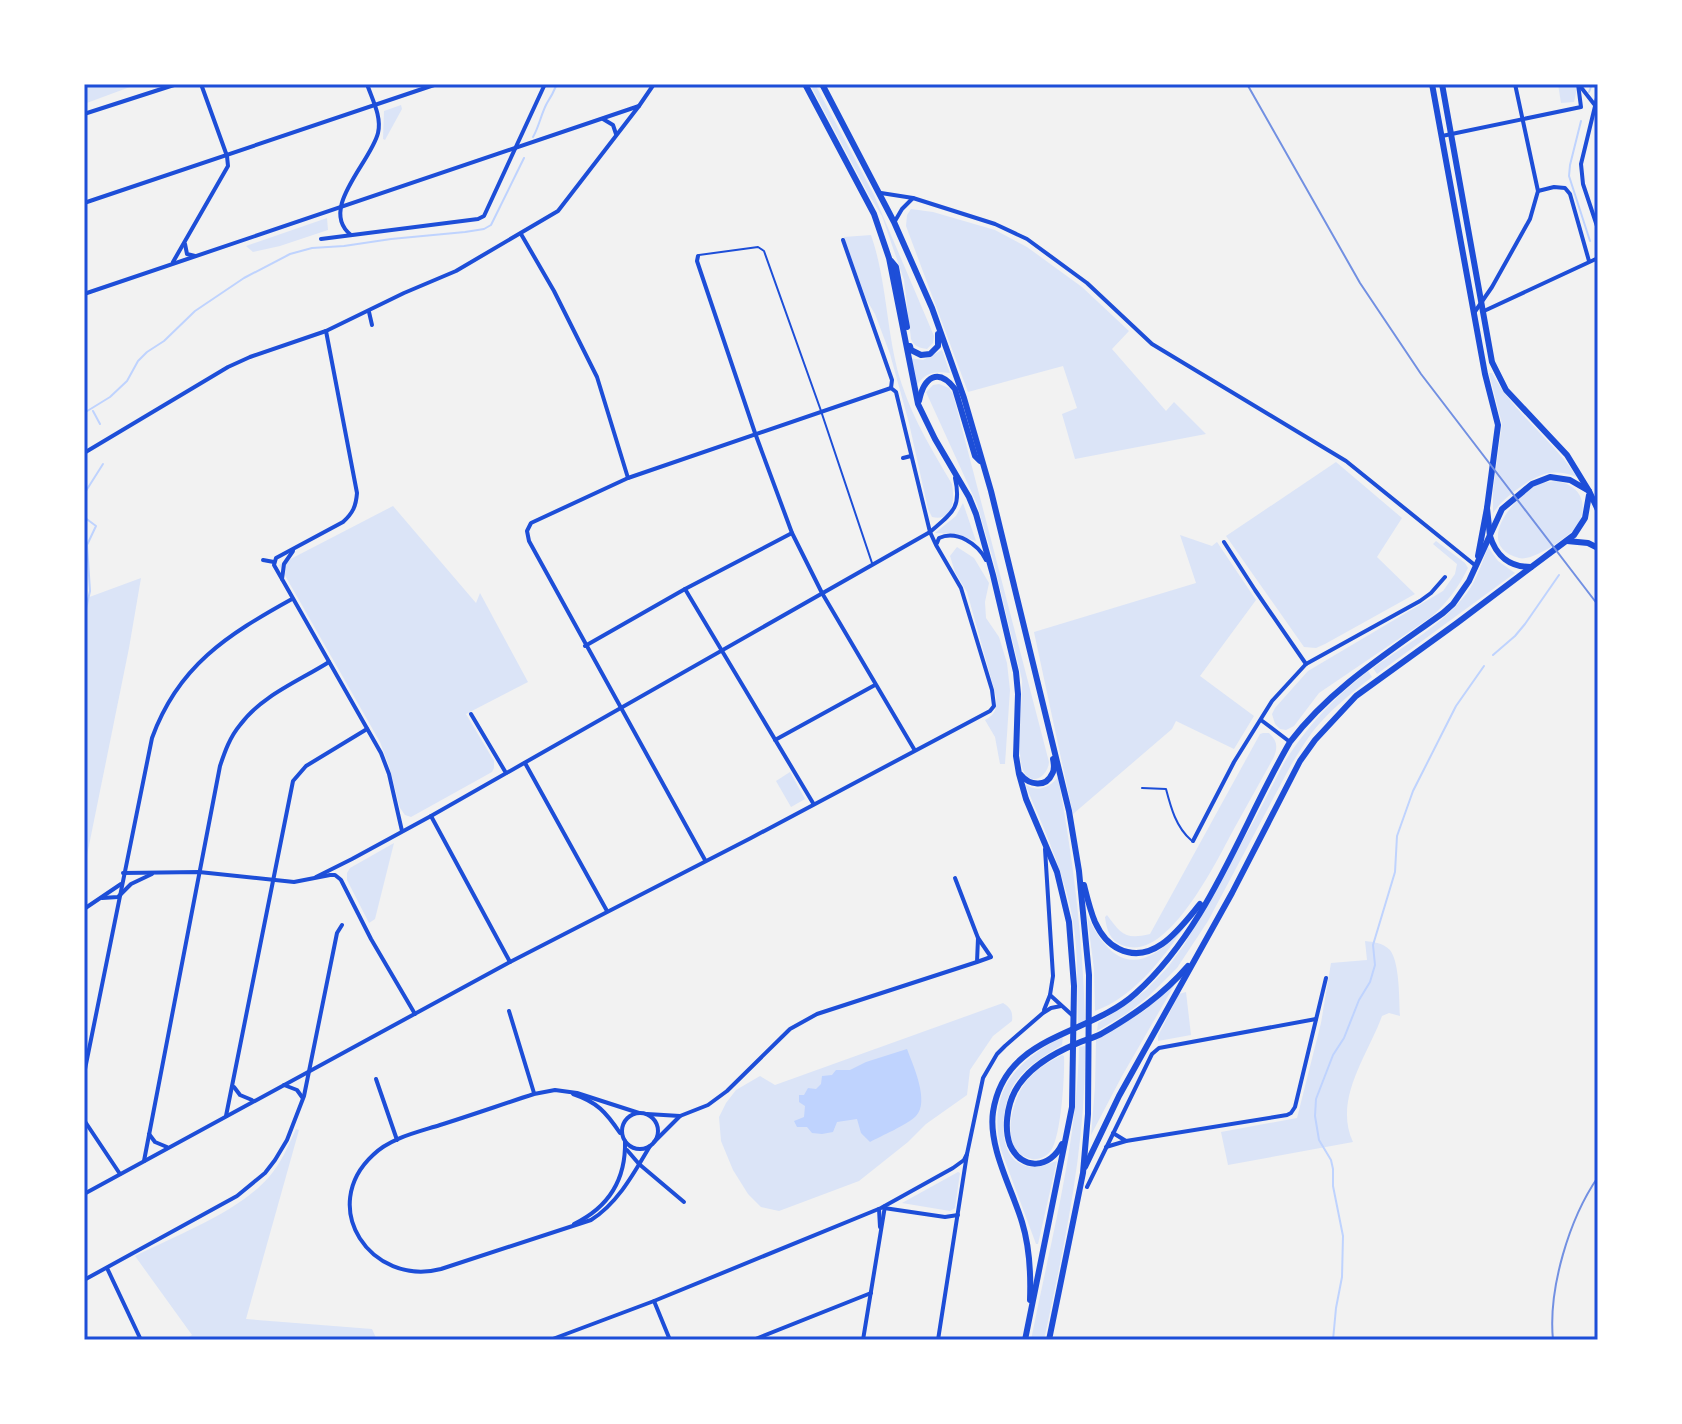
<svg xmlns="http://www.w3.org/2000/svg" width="1682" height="1424" font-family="Helvetica,sans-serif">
<rect width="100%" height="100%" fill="#f2f2f2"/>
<g fill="#dbe4f7">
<polygon points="84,84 138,84 84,104"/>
<path d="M810,84H815L874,195L934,336L933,343L927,349C919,348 914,346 911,339L904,280L882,216L869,195Z"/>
<polygon points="1558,84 1578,84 1574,102 1561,103"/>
<polygon points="401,105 402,109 385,140 383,139 384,111"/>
<polygon points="911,209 933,212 995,230 1027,247 1082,287 1129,331 1112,349 1166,411 1174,402 1206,434 1075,459 1062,414 1077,408 1063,366 968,392 906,226 907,215"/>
<polygon points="327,218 328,230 280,246 253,252 246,246"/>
<path d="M871,235C888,284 886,337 902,385C914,421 933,452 952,484C955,500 953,522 932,517L928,509L909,423L890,354L875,314L866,299L844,237Z"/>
<path d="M942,350L950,373C936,371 925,372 917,385L909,358L923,360Z"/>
<path d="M1489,373H1492C1513,413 1552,439 1577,477C1551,467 1537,475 1516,490C1507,497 1499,504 1493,513V491L1502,424Z"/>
<path d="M939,384L949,388L953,394L1049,762C1048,776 1032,787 1024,772C1015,756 1023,701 1022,680L993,559L977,504L926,392L933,385Z"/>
<polygon points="1336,462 1402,518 1377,557 1415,594 1325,644 1316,648 1304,647 1226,536"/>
<path d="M1555,481C1580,484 1590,504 1577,526C1569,537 1532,562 1519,558C1473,545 1513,498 1537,485C1543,482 1549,482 1555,481Z"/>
<polygon points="963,503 976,541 953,534 935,533 956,516"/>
<polygon points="393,506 476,603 480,593 528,682 466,714 494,761 494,768 492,772 411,817 405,815 400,808 389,766 380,742 279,565"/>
<polygon points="1180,535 1212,546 1217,542 1256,600 1200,676 1254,716 1234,749 1176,721 1172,729 1073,814 1034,632 1196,583"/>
<path d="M1436,541L1465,563L1468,568C1458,588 1447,603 1431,617L1319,693L1294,726L1286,730L1280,729L1275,724L1272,714L1275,708L1308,671L1443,591L1455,574L1457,564L1433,544Z"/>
<path d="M957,547L974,558L989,583L985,602L986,618L999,637L1007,663L1010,690L1005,764H1000L995,737L985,720C996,714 997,708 996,696L967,592L955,572L950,556Z"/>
<path d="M1488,547L1498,561L1515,573L1377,674L1373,668C1405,645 1443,625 1467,593C1477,579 1482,563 1488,547Z"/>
<polygon points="141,578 129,648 84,870 84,599"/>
<path d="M1368,671L1372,677C1354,691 1335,706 1320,723C1308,736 1300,751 1291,765L1208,921L1177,968L1148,997L1126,1014L1097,1031L1098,1023L1127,1004L1146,990L1168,967L1184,945L1255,819L1284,763C1308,725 1333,699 1368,671Z"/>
<path d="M1263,733H1269C1277,741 1278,746 1274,757C1261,780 1248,804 1235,827C1218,858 1172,955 1129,947C1112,944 1107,933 1105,917L1107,915C1121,934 1125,940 1150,934L1260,734Z"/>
<polygon points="790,772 805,799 791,807 776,781"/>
<path d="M1058,777C1073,858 1083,938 1085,1021L1078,1024C1077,985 1079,944 1070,906C1060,863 1042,824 1025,784C1036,793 1050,788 1058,777Z"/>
<polygon points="394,843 375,919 369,923 347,880 347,873 350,868"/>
<path d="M1087,915C1099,941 1120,973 1153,954C1166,947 1176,935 1186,925C1163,958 1134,997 1095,1011L1094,969Z"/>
<path d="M1365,941C1374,942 1383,943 1390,950C1400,963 1399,1000 1400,1016L1389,1013L1382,1016C1368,1055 1333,1099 1353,1142L1228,1165L1221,1132L1297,1118L1321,1023L1331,963L1367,960Z"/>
<polygon points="1175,984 1122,1076 1091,1135 1095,1087 1096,1040 1144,1011"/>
<polygon points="1186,992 1191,1035 1158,1041 1158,1036 1179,994"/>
<path d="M1003,1003C1011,1008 1013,1012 1012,1021L993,1036L970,1070L967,1095L926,1124L908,1142L859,1181L779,1211L761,1207L748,1194L733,1170L721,1141L719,1117L726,1103L736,1090L760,1076L775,1085Z"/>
<path d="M1063,1036L1062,1045C1044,1056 1026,1066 1014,1084C1000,1108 994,1165 1033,1167C1042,1167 1050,1163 1057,1161L1038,1244H1036L1001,1150C987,1092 1014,1063 1063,1036Z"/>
<path d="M1085,1046C1086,1146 1065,1243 1044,1340H1031C1050,1243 1077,1147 1079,1047Z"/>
<path d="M1062,1055L1064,1056C1065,1073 1061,1143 1049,1153C1045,1157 1038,1160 1032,1159C996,1153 1012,1093 1031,1076C1039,1067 1051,1061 1062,1055Z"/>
<path d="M296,1129L299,1130L246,1319L372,1329L377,1340H184L192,1335L135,1256C177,1235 238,1212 268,1178C281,1164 288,1146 296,1129Z"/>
<polygon points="958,1172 960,1173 955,1208 950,1211 902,1203"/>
</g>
<path fill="#bfd3fe" d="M907,1049C913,1065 930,1102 916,1116C907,1125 881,1136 870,1142L861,1133L857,1119L837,1122L833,1132L822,1134L812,1133L807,1127H797L794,1121L804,1117L805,1106L799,1102V1095H804L808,1088L816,1089L821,1084L822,1076L832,1075L836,1070H850L866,1062Z"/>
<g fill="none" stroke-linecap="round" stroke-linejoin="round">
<g stroke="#bfd3fe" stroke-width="2">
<polyline points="1589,92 1592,84"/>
<polyline points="1581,121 1570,165 1569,176 1590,241"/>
<path d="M533,137C539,127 541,114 547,103C551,97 554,91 557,84"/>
<polyline points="93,411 100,424"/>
<polyline points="84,413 110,397 127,381 138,361 147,352 164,341 195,311 244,278 290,254 312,248 344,246 391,239 465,232 484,229 491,225 524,158"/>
<polyline points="84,494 103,464"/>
<polyline points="84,517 96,526 87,545 90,591 84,618"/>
<polyline points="1493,655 1515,636 1525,624 1559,575"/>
<polyline points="1333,1340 1336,1308 1342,1277 1343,1236 1333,1186 1333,1169 1331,1160 1319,1140 1315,1116 1316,1099 1333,1055 1344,1038 1359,1000 1370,982 1375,965 1373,945 1395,872 1397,836 1413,791 1456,706 1484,666"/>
</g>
<g stroke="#1d4ed8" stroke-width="2">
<polyline points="699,255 758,247 764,251 820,408 872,563"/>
<path d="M1142,788L1166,789C1171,808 1176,827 1191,840"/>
</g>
<g stroke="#1d4ed8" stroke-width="4">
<polyline points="1580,86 1594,104"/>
<polyline points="1598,94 1581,164 1583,184 1598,229"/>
<polyline points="84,114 177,84"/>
<polyline points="603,119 613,125 616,134"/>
<polyline points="1442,136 1581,107 1578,84"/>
<polyline points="1538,191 1554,187 1565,188 1570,194 1589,261"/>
<polyline points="881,193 913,198 995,224 1027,239 1087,283 1152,344 1346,461 1476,566"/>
<polyline points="84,203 437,84"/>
<polyline points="895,221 902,209 913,198"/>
<polyline points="521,234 554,291 597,377 628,478"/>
<path d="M351,235C318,209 371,162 378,133C382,117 372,99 367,84"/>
<polyline points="321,239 478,219 484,216 545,84"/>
<polyline points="185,244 187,254 195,256"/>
<polyline points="698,256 697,261 755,433 792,533 822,593 914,749"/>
<polyline points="173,262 228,166 227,156 201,84"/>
<polyline points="84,294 639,106"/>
<polyline points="1484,311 1598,258"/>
<polyline points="369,312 372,325"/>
<polyline points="1474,313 1492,287 1530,219 1538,191 1515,84"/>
<path d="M326,331L357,493C356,506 353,513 343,522L276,558L274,565L381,753L389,774L402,831"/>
<polyline points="84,453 228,367 250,357 326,331 404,293 456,271 558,211 639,106 654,84"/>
<polyline points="903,458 911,456"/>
<polyline points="1224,542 1255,590 1306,664"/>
<path d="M937,543L939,538C957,530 978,544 986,560"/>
<polyline points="263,560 274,562"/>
<polyline points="282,579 284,564 293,551"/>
<polyline points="685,589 813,803"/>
<polyline points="585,646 685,589 792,533"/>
<polyline points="471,714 506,773"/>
<polyline points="1261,720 1290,742"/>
<polyline points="775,740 875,685"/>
<polyline points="525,763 607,911"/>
<polyline points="431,816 510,962"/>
<polyline points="1193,841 1234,762 1272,701 1306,664 1420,601 1431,593 1445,577"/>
<polyline points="705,860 529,541 527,531 531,523 628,478 891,388"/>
<polyline points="123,873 199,872 294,882 330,875 335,875 340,879"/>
<path d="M316,877L352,859L431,816L930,532C952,513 962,508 955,478"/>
<polyline points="955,878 978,938"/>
<polyline points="341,880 371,939 415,1014"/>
<polyline points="102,898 118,897 131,884 152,874"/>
<polyline points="84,909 121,884"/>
<polyline points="1050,995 1072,1015"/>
<polyline points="1044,1010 1050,995 1053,976 1045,849"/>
<polyline points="509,1011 534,1093"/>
<path d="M84,1074L152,738C178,666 227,635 292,599"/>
<polyline points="376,1079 397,1140"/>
<polyline points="284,1085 297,1090 302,1097"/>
<polyline points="234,1087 240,1095 252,1100"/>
<path d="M573,1094C597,1102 606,1112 620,1133"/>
<path d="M639,1113L577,1093L555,1090L534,1094C503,1104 472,1115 440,1125C418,1132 390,1138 373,1155C317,1207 371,1287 441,1269L591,1220C618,1203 634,1173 650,1146"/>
<circle cx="640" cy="1131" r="18"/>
<polyline points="647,1114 680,1116"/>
<polyline points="226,1116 293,781 306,766 367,729"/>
<polyline points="84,1120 120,1174"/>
<polyline points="149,1134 155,1142 167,1147"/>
<polyline points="1126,1141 1287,1115 1291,1113 1295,1107 1326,978"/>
<polyline points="654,1142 680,1116 708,1105 727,1091 790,1029 817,1014 977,962 991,957 978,938 977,962"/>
<polyline points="1106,1147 1126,1141 1113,1133"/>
<polyline points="627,1150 639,1164 684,1202"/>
<path d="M144,1161L220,766C225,751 230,737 240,725C261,696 299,681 329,662"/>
<polyline points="1087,1187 1152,1054 1159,1048 1316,1019"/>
<polyline points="84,1194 510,962 751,838 990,711 994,706 992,690 961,588 936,545 930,532 896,392 891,388 892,380 843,240"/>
<polyline points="884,1208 945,1217 958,1215"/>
<polyline points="879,1209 880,1227"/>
<path d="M574,1224C609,1207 626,1179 625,1141"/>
<polyline points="107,1268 141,1340"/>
<polyline points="84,1280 237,1196 265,1173 275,1160 287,1140 304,1096 337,933 342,925"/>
<polyline points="654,1301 670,1340"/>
<polyline points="550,1340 654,1301 881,1208 953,1168 964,1160 967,1154"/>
<polyline points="753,1340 871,1293"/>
<polyline points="863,1340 885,1206"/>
<polyline points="938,1340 967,1154 983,1078 997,1054 1005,1046 1043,1013 1051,1008 1061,1006"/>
</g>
<g stroke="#1d4ed8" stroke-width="6">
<polyline points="1432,84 1485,374 1498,425 1487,508 1490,536"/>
<polyline points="1442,84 1492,362 1506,390 1567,455 1589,491"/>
</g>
<g stroke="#1d4ed8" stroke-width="6">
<polyline points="805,84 874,214 889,258 918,404 935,439 969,497 976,514 993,575 1016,672 1018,694 1016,756 1019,774 1026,799 1057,872 1069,922 1074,986 1072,1107 1025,1340"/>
<polyline points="822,84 894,222 932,308 964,398 991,491 1069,811 1079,871 1089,975 1088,1114 1083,1173 1049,1340"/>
<polyline points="891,261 896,267 907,327"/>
<polyline points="910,346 911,350 921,355 930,354 938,346 938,334"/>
<path d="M919,401C924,377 938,367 955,389L975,456L980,461"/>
<path d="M1490,536C1496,556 1510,567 1531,567"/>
<polyline points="1567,541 1588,543 1598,548"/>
<polyline points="1478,556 1487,508"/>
<path d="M1021,775C1029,785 1046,788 1052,774C1055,770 1054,764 1053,759"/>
<path d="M1084,885C1087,897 1090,910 1095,922C1100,933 1108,944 1119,949C1154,966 1181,927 1200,904"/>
<path d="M1062,1144C1051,1168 1022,1172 1010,1145C1004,1129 1007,1106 1015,1091C1028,1067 1054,1053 1078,1043C1085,1040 1093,1038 1101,1034C1134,1015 1163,995 1188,966"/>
<polyline points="1085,1167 1119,1096 1232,893 1300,761 1315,740 1356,696 1457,623 1574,535 1585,518 1589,495"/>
<path d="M1030,1300C1031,1273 1030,1248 1022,1222C1012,1189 988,1147 993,1112C1005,1033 1088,1037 1136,993C1209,927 1241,826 1290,742C1331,688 1389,652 1443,613L1453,604L1469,581L1502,509L1532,484L1550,477L1570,480L1589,491L1598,510"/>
</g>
<g stroke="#7290e2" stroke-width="2">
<polyline points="1247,84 1360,283 1421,374 1598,605"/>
<path d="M1553,1340C1548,1289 1569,1219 1598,1177"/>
</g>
</g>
<rect width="1682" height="1424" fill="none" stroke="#ffffff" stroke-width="172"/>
<rect x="86" y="86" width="1510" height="1252" fill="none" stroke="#1d4ed8" stroke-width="3"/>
</svg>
